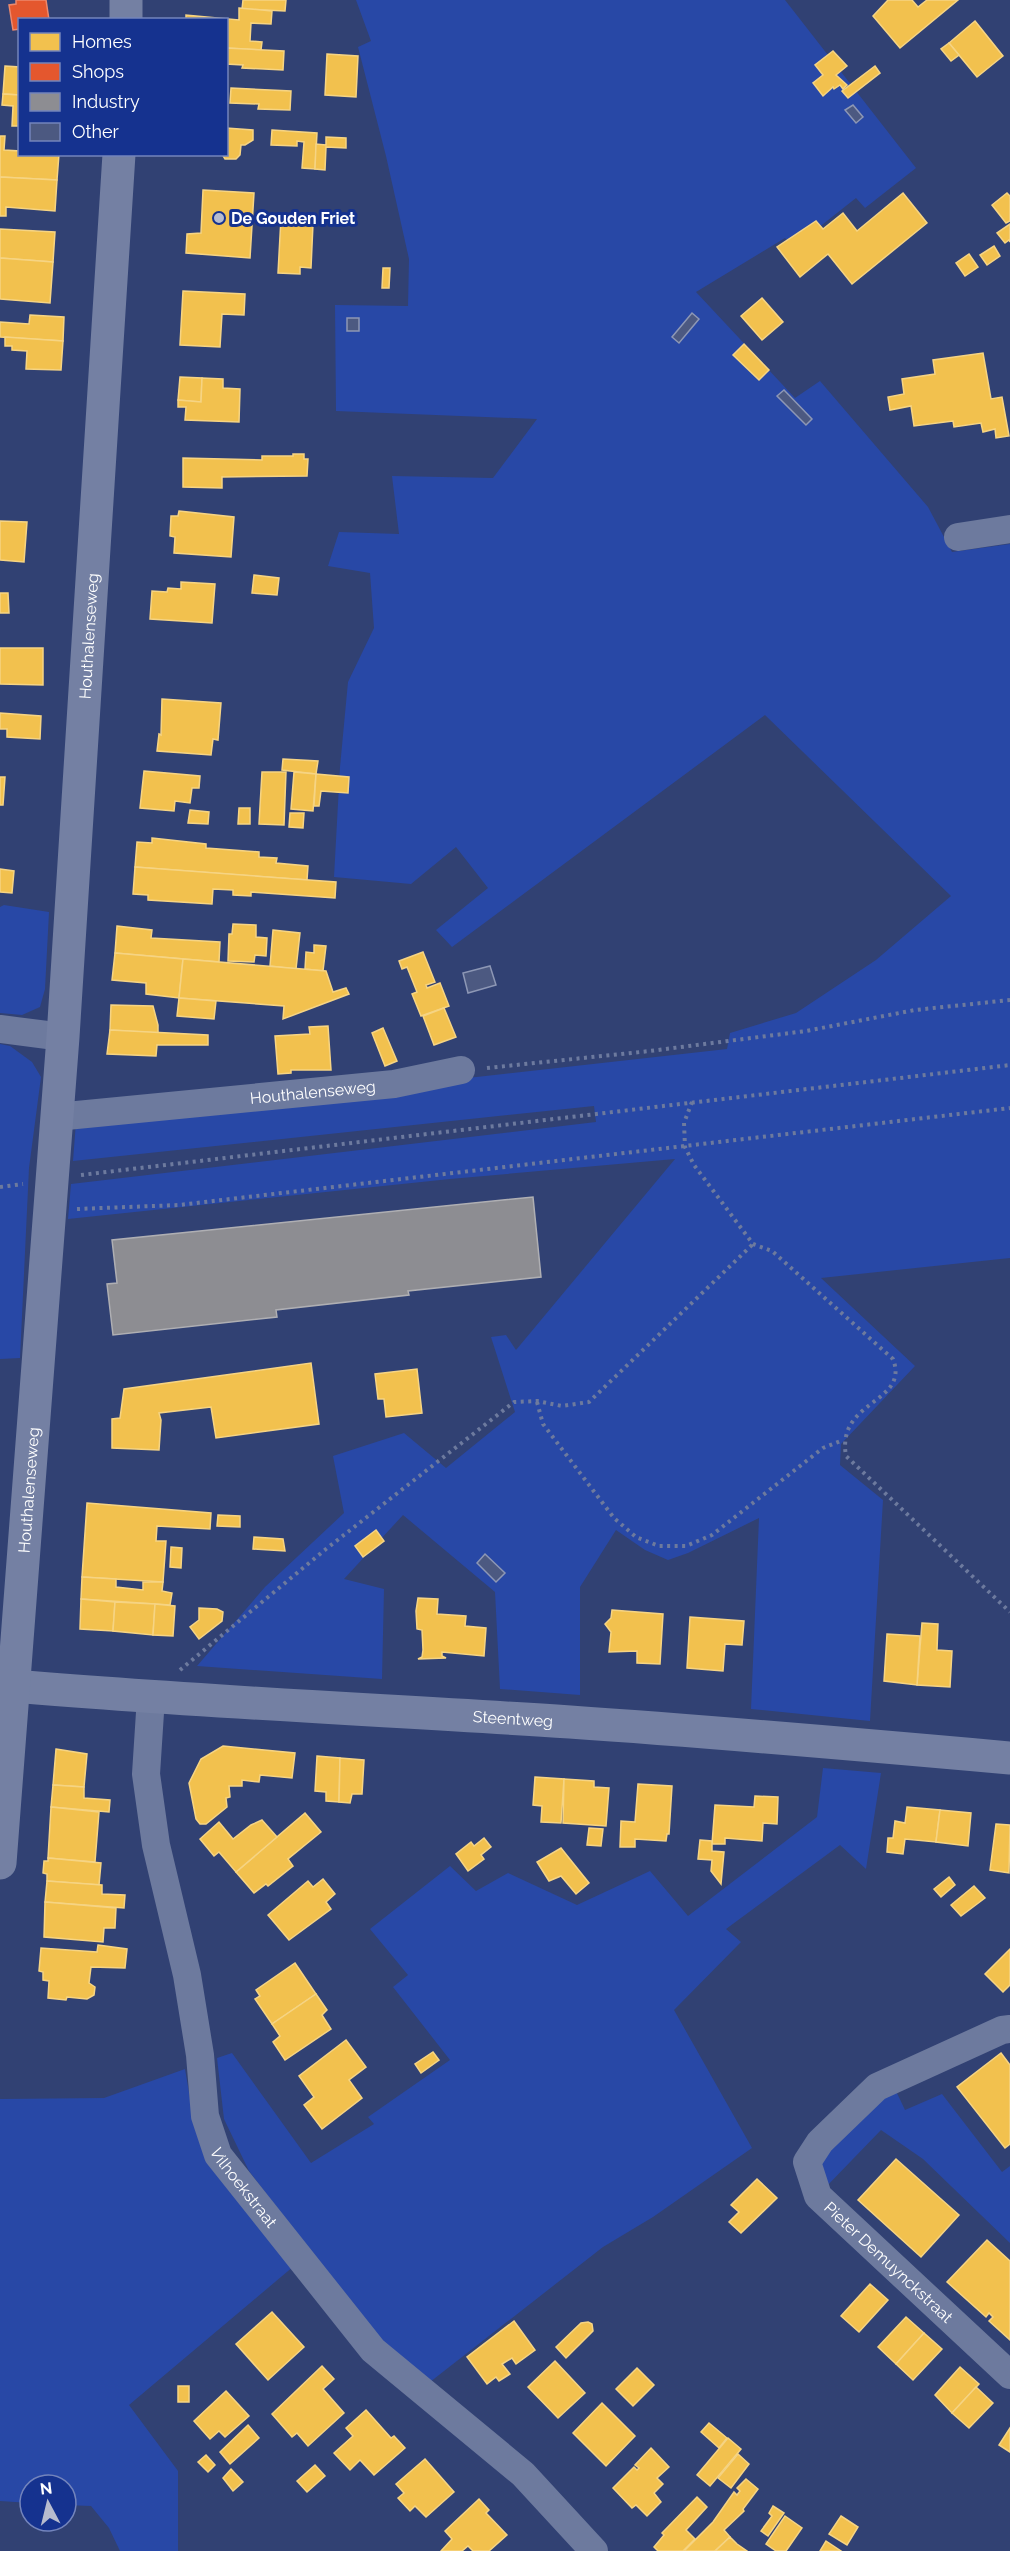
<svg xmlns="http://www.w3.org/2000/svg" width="1010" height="2551" font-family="Raleway,sans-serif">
<rect width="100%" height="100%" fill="#314173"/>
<g fill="#2848a6">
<polygon points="356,0 785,0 916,168 865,208 856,198 794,247 785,238 696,292 795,398 820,381 928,507 952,552 1010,544 1010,1258 821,1278 915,1366 841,1444 840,1465 883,1500 870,1721 751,1709 759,1518 688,1553 668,1560 645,1550 616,1530 580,1587 580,1695 500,1689 495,1592 403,1515 344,1579 384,1589 382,1679 197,1666 265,1587 344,1513 333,1456 404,1433 446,1468 515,1412 491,1337 506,1335 516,1350 675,1159 450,1179 68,1219 71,1184 596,1122 594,1106 73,1161 76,1122 727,1049 730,1033 796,1013 876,960 951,896 765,715 452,947 436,930 488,888 456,847 411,884 334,877 340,767 348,682 374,628 370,573 328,566 339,532 399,534 392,476 493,478 537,419 336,411 335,305 408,306 409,259 386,156 358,47 371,41"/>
<polygon points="4,905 49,912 45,989 40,1007 22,1015 0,1013 0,907"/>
<polygon points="0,1044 10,1046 32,1062 41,1077 29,1168 20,1358 0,1359"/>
<polygon points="823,1768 881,1773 866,1869 840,1845 726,1929 741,1942 674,2010 752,2148 653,2217 603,2247 430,2382 398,2357 357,2313 249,2171 224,2119 217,2058 232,2053 311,2163 374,2124 368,2117 450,2060 393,1987 408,1975 370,1929 450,1866 476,1891 508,1873 577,1905 650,1871 688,1916 817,1817"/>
<polygon points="185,2069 192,2110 294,2266 129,2405 178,2471 178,2551 120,2551 109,2528 91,2506 66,2505 66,2485 30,2485 30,2503 0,2501 0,2099 104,2098"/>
<polygon points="896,2091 905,2110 942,2094 1002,2172 1010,2166 1010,2243 923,2159 881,2130 823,2190 816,2166 877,2101"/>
</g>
<g fill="#f2c14e" stroke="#f6d483" stroke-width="1.5">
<polygon points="243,0 286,0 285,11 242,9"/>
<polygon points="888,0 912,0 918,7 927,0 958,0 900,48 873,16"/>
<polygon points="239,8 272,11 271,24 251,23 250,41 262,42 261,50 226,48 226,20 186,20 186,15 239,20"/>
<polygon points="975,21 1003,56 977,77 949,43"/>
<polygon points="949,43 959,55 951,61 941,49"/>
<polygon points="226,48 284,51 283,70 242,68 243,65 226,64"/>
<polygon points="833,51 847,66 836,75 847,85 843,89 840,85 834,89 833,87 823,96 813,83 823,75 815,65"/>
<polygon points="327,54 358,56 356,97 325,95"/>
<polygon points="5,66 20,67 20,95 3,94"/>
<polygon points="875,66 880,73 848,98 842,91"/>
<polygon points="231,88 291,91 290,110 258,109 259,104 230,103"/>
<polygon points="3,94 20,95 20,126 12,126 13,106 2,105"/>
<polygon points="226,128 253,130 253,140 245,145 241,145 240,155 236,159 225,159 222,154 226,154"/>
<polygon points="272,130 317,133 315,169 302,168 304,142 297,141 297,146 271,145"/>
<polygon points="0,136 5,136 4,150 20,151 20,154 59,154 57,180 0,177"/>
<polygon points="326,137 346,138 346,148 326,147 325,170 315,169 316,144 326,145"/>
<polygon points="0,177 57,180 55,211 6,207 6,216 0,216"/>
<polygon points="203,190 254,193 250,258 186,253 187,234 201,233"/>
<polygon points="903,193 927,223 852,284 828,254 800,277 777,247 816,221 823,229 843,213 857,231"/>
<polygon points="1007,193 1010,196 1010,221 1006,223 992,205"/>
<polygon points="281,218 303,219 303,223 313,224 311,268 300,267 300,274 278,273"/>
<polygon points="1010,224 1010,242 1009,240 1005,243 997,233"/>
<polygon points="0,229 55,232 53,262 0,258"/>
<polygon points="994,246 1000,256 987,265 980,255"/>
<polygon points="969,254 978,267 965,276 956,263"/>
<polygon points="0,258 53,262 50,303 0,299"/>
<polygon points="383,268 390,268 389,288 382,288"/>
<polygon points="183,291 245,294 244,315 222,314 220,347 180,345"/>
<polygon points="762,298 783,322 762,340 741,316"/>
<polygon points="30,315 64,317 63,341 0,337 0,322 29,324"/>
<polygon points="5,337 63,341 61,370 26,369 27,351 12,350 12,346 5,346"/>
<polygon points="744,344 769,370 759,380 733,355"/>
<polygon points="983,353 991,399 1002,397 1009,436 996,438 995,429 983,432 981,423 954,427 953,421 914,426 911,406 890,410 888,397 904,394 902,379 935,374 933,360"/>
<polygon points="180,377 202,378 201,402 178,400"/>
<polygon points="202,378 223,379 223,388 240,389 239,422 185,420 186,407 178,407 178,400 201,402"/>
<polygon points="293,454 304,454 304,459 308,459 307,476 222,477 222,488 183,487 183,458 262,460 262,456 293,456"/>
<polygon points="179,511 234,517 231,557 174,553 175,537 170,536 171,516 178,516"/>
<polygon points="0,521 27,522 24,562 0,560"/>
<polygon points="254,575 279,578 277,595 252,593"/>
<polygon points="181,582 215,584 212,623 150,619 152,591 167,592 168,588 181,589"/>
<polygon points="0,593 8,593 9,613 0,613"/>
<polygon points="0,648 43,648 43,685 0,684"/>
<polygon points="162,699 221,703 218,740 213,739 211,755 157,751 159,734 161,735"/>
<polygon points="0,713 41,716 40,739 7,737 7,729 0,729"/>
<polygon points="283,759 318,761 316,774 282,770"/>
<polygon points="144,771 200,776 199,788 192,788 190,803 175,801 174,811 140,808"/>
<polygon points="262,772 286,772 284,825 259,824"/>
<polygon points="294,772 316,774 313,811 291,809"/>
<polygon points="316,774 349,777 348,793 321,791 319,806 314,806"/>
<polygon points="0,777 5,777 3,805 0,805"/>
<polygon points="239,808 250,808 250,824 238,824"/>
<polygon points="190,810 209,812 208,824 188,823"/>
<polygon points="290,813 304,813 303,828 289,827"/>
<polygon points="152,838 206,844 206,848 259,852 259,857 277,858 276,863 308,866 307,880 135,867 137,842 152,843"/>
<polygon points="135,867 336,882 335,898 251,892 251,896 233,895 233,890 213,889 212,904 148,900 148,895 133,894"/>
<polygon points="0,869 14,871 12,893 0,892"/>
<polygon points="233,924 256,925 256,937 267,938 266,956 255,955 254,962 228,961 229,934 232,934"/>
<polygon points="117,926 152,930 151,938 220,942 219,962 115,953"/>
<polygon points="273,930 300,933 296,969 270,966"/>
<polygon points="314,945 326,946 323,971 305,969 306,952 314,953"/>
<polygon points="423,952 435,982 426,985 427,988 440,983 449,1006 421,1016 412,994 417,992 407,967 402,969 399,961"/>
<polygon points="115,953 183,959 179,998 146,994 146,983 112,980"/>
<polygon points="183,959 326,971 333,992 346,988 349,994 283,1019 284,1006 179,998"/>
<polygon points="179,998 216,1001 214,1019 177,1016"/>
<polygon points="111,1005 153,1006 158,1025 158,1033 110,1030"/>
<polygon points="444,1008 456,1037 434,1045 423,1016"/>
<polygon points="328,1026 331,1070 291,1070 291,1073 278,1074 275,1036 310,1034 309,1027"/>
<polygon points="383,1028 397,1061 385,1066 372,1033"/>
<polygon points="110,1030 208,1035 208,1045 157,1045 156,1056 107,1054"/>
<polygon points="311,1363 319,1424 216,1438 211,1407 159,1413 161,1420 159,1450 112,1448 112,1419 120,1418 124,1389"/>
<polygon points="417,1369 422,1413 386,1417 384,1399 378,1399 375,1374"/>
<polygon points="87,1503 211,1513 210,1529 157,1526 156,1541 166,1541 163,1582 82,1577"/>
<polygon points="218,1515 240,1516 240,1527 217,1526"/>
<polygon points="376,1530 384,1541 363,1557 355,1546"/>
<polygon points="254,1537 283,1539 285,1551 253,1549"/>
<polygon points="171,1547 182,1548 181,1568 170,1567"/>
<polygon points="82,1577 116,1579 116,1587 143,1590 143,1582 163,1582 162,1591 172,1593 170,1605 81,1599"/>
<polygon points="418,1598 438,1599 437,1614 466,1616 465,1626 486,1628 484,1656 442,1652 442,1656 446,1658 418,1659 422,1657 423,1650 422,1630 417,1629 416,1611"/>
<polygon points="81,1599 115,1602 113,1631 80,1629"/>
<polygon points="115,1602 155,1604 153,1635 113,1631"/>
<polygon points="155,1604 175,1606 173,1636 153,1635"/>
<polygon points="199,1608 217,1609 223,1612 222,1621 199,1639 190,1627 199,1620"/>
<polygon points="612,1610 663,1614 660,1664 637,1663 637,1651 609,1652 611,1632 605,1624 611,1618"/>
<polygon points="690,1617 744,1621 742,1645 725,1644 723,1671 687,1668"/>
<polygon points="922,1623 938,1624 937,1650 952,1651 950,1687 917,1685"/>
<polygon points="887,1634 920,1636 917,1685 884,1681"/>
<polygon points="223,1746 295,1753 292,1778 260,1775 259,1782 242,1780 242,1786 229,1786 230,1797 226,1798 227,1807 206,1824 200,1824 196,1819 189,1783 201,1759"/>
<polygon points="56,1749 87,1754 84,1787 53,1785"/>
<polygon points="317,1756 340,1758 339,1802 326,1801 326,1792 315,1791"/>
<polygon points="340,1758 364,1760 362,1794 352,1794 350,1803 339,1802"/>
<polygon points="535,1777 564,1779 561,1823 541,1822 542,1806 533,1805"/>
<polygon points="564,1779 594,1781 594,1787 609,1788 606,1826 563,1823"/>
<polygon points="638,1784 672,1786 669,1834 667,1834 666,1841 635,1839 635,1847 620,1847 621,1821 635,1822"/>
<polygon points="53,1785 84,1787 84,1798 110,1800 109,1812 51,1807"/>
<polygon points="755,1796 778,1797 777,1824 763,1823 762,1841 725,1838 725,1844 712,1844 715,1805 754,1807"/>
<polygon points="51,1807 99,1812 95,1862 48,1858"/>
<polygon points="907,1807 940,1810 936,1842 905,1839 903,1854 887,1852 888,1838 893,1838 895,1821 905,1823"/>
<polygon points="940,1810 971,1813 968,1846 936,1842"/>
<polygon points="305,1813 321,1832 288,1859 293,1866 268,1886 266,1884 254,1893 236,1872"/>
<polygon points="262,1820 277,1837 236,1872 219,1852 214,1856 200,1839 219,1822 233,1839 251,1825"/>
<polygon points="996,1824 1010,1825 1009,1873 990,1870"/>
<polygon points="589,1828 603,1829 601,1846 587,1845"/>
<polygon points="484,1838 491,1847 481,1855 484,1859 468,1871 456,1854 471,1842 474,1846"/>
<polygon points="700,1840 712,1841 712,1851 724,1852 721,1884 711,1871 712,1860 698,1859"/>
<polygon points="561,1848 589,1883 576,1894 561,1876 549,1881 537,1862"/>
<polygon points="48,1858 101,1863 99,1885 47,1881 47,1874 43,1873 44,1861 48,1861"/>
<polygon points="949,1877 955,1885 941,1897 934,1889"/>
<polygon points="323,1879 335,1894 326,1902 331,1909 289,1940 268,1915 308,1881 313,1887"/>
<polygon points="47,1881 102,1885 102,1894 125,1895 124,1908 45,1902"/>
<polygon points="974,1886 985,1898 961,1916 951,1905"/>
<polygon points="45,1902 116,1908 115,1928 104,1928 103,1942 44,1937"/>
<polygon points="98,1945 127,1949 125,1968 91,1967 89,1983 95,1987 94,1995 87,1999 67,1997 66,2000 48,1998 49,1981 43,1980 43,1972 39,1971 41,1948 97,1952"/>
<polygon points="1010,1949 1010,1985 1003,1992 985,1974"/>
<polygon points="295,1963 316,1994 272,2024 255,1999 260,1996 256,1990"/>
<polygon points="316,1994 327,2010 322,2015 331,2029 285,2060 273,2042 280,2036 272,2024"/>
<polygon points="346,2040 366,2067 349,2080 362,2098 322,2129 304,2105 314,2097 299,2076"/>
<polygon points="433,2052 439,2060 421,2073 415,2064"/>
<polygon points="1001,2053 1010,2065 1010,2144 1005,2148 957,2087"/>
<polygon points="896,2159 959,2215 921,2257 858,2200"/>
<polygon points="757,2179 777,2198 741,2233 729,2222 739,2212 731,2205"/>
<polygon points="987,2240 1010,2261 1010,2340 989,2321 993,2317 989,2313 986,2317 947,2282"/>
<polygon points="870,2284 888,2300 859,2332 841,2316"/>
<polygon points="272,2312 304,2347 268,2380 236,2344"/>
<polygon points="906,2317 924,2333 896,2364 878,2347"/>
<polygon points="514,2321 535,2350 516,2364 512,2358 502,2364 510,2374 499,2381 496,2377 487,2384 467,2357"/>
<polygon points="588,2322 592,2324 593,2331 566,2358 556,2347 581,2323"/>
<polygon points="924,2333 942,2349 913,2380 896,2364"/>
<polygon points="555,2361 585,2393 558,2418 528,2387"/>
<polygon points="322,2366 334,2379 323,2389 344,2413 308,2446 297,2433 292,2437 272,2414"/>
<polygon points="960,2367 979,2384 952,2413 935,2395"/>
<polygon points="637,2368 654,2385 633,2406 616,2389"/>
<rect x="178" y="2386" width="11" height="16"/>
<polygon points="976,2387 993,2403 969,2428 952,2413"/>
<polygon points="226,2391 249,2416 225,2437 219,2431 210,2439 194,2421"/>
<polygon points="602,2403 635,2436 606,2466 573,2433"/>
<polygon points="366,2410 391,2438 394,2436 405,2448 374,2475 360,2460 350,2470 334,2453 353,2436 346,2428"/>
<polygon points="709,2423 727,2438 719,2448 701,2432"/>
<polygon points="248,2425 259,2438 230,2464 220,2452"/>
<polygon points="1010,2428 1010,2452 999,2445"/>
<polygon points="728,2438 741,2449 710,2486 697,2475"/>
<polygon points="651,2448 669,2467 657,2478 663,2484 654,2493 661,2502 647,2516 636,2505 632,2508 613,2488 634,2467 637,2470 639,2468 635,2465"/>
<polygon points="738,2454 749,2464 731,2488 718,2478"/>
<polygon points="206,2455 215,2465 208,2472 198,2462"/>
<polygon points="425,2459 454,2492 426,2517 415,2506 410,2511 398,2498 404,2493 396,2484"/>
<polygon points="315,2465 325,2476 307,2492 297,2481"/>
<polygon points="231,2469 243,2482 233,2491 223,2478"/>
<polygon points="746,2479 758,2489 743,2509 744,2511 724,2530 730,2537 715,2551 684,2551 713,2522 734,2492 737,2495 740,2491 737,2488"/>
<polygon points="697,2497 707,2507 686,2530 695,2539 683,2551 658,2551 654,2547 664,2535 662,2533"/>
<polygon points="479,2499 489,2510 486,2513 507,2535 489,2551 473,2551 468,2546 462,2551 441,2551 452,2539 445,2531"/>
<polygon points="773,2506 784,2513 768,2536 761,2531 772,2516 769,2513"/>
<polygon points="785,2516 802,2528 786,2551 776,2551 766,2544"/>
<polygon points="841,2516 858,2527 847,2545 829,2534"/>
<polygon points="730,2537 737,2544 747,2551 715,2551"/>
<polygon points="826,2541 841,2551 820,2551"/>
</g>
<polygon fill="#e4572e" stroke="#ec896d" stroke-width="1.5" points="16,0 46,0 49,20 20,20 20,29 13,30 9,5 16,4"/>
<polygon fill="#8d8d92" stroke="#afafb3" stroke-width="1.5" points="533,1197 541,1277 408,1291 409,1295 276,1310 277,1317 113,1335 107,1284 117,1283 112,1240"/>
<g fill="#4c5981" stroke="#8d97b5" stroke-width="1.5">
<polygon points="853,105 863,117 856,123 845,110"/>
<polygon points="692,313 699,319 679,343 672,337"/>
<rect x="347" y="318" width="12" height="13"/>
<polygon points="784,390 812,419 806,425 777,396"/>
<polygon points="490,966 496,985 468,993 463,973"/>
<polygon points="485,1554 505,1573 496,1582 477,1563"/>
</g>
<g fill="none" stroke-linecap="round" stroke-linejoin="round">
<g stroke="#6d7a9e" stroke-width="4" stroke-dasharray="3 4.5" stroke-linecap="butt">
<polyline points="487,1068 650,1051 806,1031 915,1010 1010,1000"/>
<path d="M692,1102L684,1123L685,1147L694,1165L753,1244L772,1251L893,1359C910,1404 836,1399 846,1456L1010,1612"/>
<polyline points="81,1175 1010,1065"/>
<polyline points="0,1187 23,1184"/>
<polyline points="77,1209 179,1205 1010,1108"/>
<polyline points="537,1402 543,1424 614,1518 636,1537 659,1546 686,1546 712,1535 823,1448 843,1440"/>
<polyline points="180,1670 326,1549 514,1402 537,1401 562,1406 589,1402 753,1244"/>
</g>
<g stroke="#6d7a9e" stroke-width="28">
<polyline points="958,537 1010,529"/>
<polyline points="0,1029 63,1037"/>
<path id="s1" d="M56,1117L394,1084L461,1070"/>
<path id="s2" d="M151,1697L146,1774L156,1845L187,1975L200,2055L205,2116L218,2155L373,2350L523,2474L594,2551"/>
<path id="s3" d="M1010,2029L1002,2030L877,2087L820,2142L807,2162L818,2196L1010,2375"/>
</g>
<g stroke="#7480a3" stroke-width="33">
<polyline points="126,20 126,0"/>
<path id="s4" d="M14,1686C199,1702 385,1710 570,1722C717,1732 864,1745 1010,1758"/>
<path id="s5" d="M0,1863L63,1037L119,154"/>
</g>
</g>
<circle fill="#b7bcce" stroke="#15328f" stroke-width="2" cx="219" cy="218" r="6"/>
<g text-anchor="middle" stroke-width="6" stroke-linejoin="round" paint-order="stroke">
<g font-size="16" font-weight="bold" fill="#fff" stroke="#15328f" text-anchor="start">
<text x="231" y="224">De Gouden Friet</text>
</g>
<g font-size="16" fill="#fff" stroke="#15328f">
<text dy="6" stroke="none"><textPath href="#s5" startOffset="1230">Houthalenseweg</textPath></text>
<text dy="6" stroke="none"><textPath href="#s1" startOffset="258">Houthalenseweg</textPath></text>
<text dy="6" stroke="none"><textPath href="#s5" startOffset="374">Houthalenseweg</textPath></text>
<text dy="6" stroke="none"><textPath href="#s4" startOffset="500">Steentweg</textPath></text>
<text dy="6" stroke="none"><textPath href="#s2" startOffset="507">Vilhoekstraat</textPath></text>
<text dy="6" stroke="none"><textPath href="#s3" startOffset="381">Pieter Demuynckstraat</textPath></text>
</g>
</g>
<rect x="18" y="18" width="210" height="138" fill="#15328f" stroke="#7384bc" stroke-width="1.5"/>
<rect x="30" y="33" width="30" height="18" fill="#f2c14e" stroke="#7384bc" stroke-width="1.5"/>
<text x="72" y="48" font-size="18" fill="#ffffff">Homes</text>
<rect x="30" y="63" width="30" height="18" fill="#e4572e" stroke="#7384bc" stroke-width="1.5"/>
<text x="72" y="78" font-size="18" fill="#ffffff">Shops</text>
<rect x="30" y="93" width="30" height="18" fill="#8d8d92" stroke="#7384bc" stroke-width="1.5"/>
<text x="72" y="108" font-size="18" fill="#ffffff">Industry</text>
<rect x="30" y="123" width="30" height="18" fill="#4c5981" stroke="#7384bc" stroke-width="1.5"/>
<text x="72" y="138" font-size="18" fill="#ffffff">Other</text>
<g transform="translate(48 2503) rotate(353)"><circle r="28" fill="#15328f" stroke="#7384bc" stroke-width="1.5"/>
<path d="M0-4.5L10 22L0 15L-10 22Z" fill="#b7bcce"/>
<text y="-9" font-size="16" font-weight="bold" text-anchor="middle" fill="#ffffff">N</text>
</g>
</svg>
